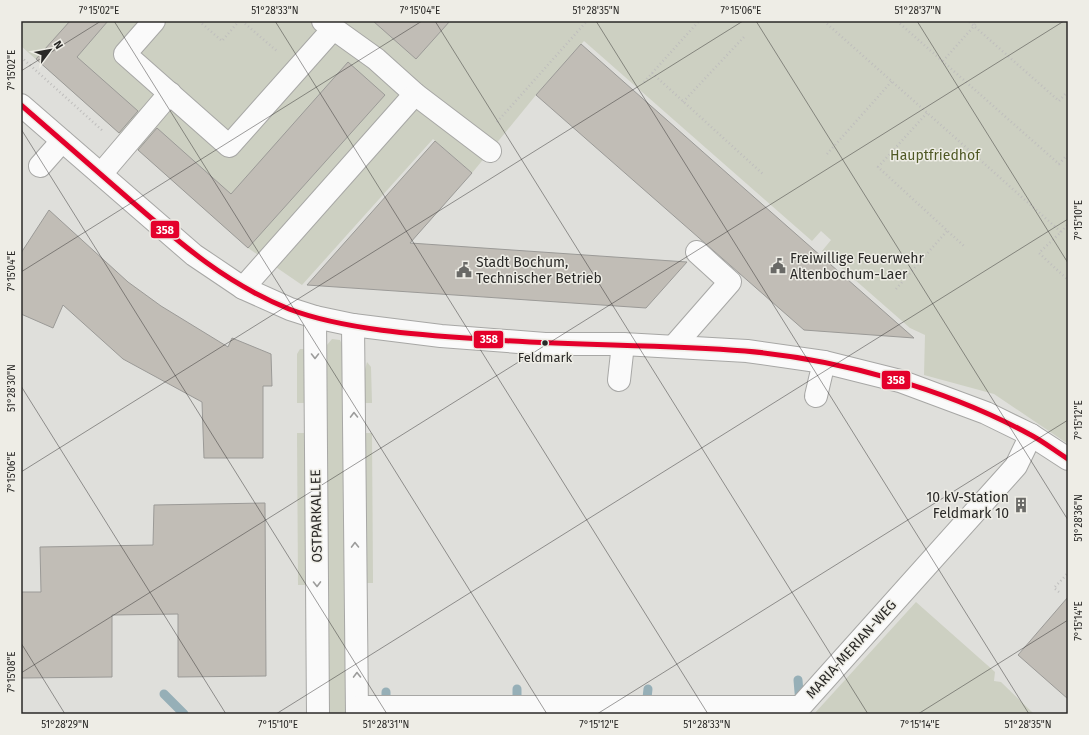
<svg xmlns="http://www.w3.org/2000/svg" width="1089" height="735" font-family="'Fira Sans',sans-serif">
<rect width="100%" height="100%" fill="#dfdfdb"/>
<g fill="#cdd0c2">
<polygon points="21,21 1068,21 1068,444 994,394 924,375 925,335 910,328 822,251 831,240 821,231 812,241 584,41 536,95 472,173 433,139 302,285 248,248 21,46"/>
<polygon points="332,339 340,340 343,347 348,714 327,714 324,359 327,345"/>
<polygon points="300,349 306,349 307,403 297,403 297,354"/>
<polygon points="367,362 371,367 372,403 362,403 362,382"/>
<polygon points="297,433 307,433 309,585 298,585"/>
<polygon points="362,433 372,433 373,583 364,583"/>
<polygon points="916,602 995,672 994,681 1001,682 1034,714 814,714"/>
</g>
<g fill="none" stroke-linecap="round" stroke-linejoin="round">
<g stroke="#96afb7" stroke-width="9">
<polyline points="798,680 800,704"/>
<polyline points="164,694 184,714"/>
<polyline points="646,707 648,689"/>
<polyline points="386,708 386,692"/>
<polyline points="517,708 517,689"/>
</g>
</g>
<g fill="#c1bdb6" stroke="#9b9a97">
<polygon points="70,21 108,21 77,57 138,111 119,133 36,59"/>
<polygon points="373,21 450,21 416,59"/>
<polygon points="581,44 746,190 914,338 804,330 536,95"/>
<polygon points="348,62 385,95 248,248 138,150 157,128 231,194"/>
<polygon points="435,141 472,173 410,243 687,262 646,308 307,285"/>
<polygon points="49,210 128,282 161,306 228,347 232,338 271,354 272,386 263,386 263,458 204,458 202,402 123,359 63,305 53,328 21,314 21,253"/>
<polygon points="265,503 266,676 178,677 178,614 112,615 112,677 21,678 21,592 41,592 40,547 153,545 154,505"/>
<polygon points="1068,597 1068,699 1018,655"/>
</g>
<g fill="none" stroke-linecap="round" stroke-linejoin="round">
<defs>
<g id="minor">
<polyline points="154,21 125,54 229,146 333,29"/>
<polyline points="323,21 376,59 415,94 490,151"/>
<polyline points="21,105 194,255 243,288 290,309 315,317 353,325 441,336 545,344 623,344 747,351 824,362 900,381 986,413 1031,435 1068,459"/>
<polyline points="40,166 62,141"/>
<polyline points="101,174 170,93"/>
<polyline points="243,288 415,94"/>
<polyline points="315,317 318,714"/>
<polyline points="353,325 357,714"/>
<polyline points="674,346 730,282 697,252"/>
<polyline points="619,380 623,344"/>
<polyline points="816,396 824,362"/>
<polyline points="357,707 800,707 1016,466 1031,435"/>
</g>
</defs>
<use href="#minor" stroke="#a7a7a5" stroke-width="24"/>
<g stroke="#bfbebd" stroke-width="2.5" stroke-dasharray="1 3" stroke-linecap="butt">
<polyline points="199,21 222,41 239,21"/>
<polyline points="242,21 278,52"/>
<polyline points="824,21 1061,232 1039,253 1068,280"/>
<polyline points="897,21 1059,164 1068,154"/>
<polyline points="978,21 974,26 1059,101 1068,91"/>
<polyline points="21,57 104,132"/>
<polyline points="943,61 974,26 968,21"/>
<polyline points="652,73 764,175"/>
<polyline points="644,82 699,21"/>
<polyline points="683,102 744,37"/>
<polyline points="927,113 878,167 965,247"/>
<polyline points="497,122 587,21"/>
<polyline points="827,154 892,81"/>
<polyline points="1061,232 1068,224"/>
<polyline points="896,289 947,231"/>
<polyline points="1059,592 1054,588 1068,573"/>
</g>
<use href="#minor" stroke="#fafafa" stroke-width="22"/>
<defs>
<path id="bus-1" d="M21,105C57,136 93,168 129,199C181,244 225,283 289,309C344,330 422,335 481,339C569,346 657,344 745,351C839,359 946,389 1029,434C1043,441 1055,451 1068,459"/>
</defs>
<use href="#bus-1" stroke="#eeede6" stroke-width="8"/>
<use href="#bus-1" stroke="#e4002b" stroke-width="5"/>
</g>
<defs><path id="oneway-chevron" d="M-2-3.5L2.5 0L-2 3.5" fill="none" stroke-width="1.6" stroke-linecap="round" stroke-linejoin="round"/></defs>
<g stroke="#9c9c9b">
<use href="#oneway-chevron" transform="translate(315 356) rotate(90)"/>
<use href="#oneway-chevron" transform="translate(354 415) rotate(-91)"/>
<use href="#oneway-chevron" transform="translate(355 545) rotate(-91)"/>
<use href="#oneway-chevron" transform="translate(317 584) rotate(89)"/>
<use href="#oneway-chevron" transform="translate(357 675) rotate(-91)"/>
</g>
<path fill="none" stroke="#2a2927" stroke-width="1" stroke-opacity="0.45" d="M114,21L547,714M275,21L708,714M435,21L868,714M596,21L1029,714M756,21L1068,520M917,21L1068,263M21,71L101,21M21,129L387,714M21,272L422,21M21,386L226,714M21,472L743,21M21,643L65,714M21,673L1064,21M276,714L1068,219M597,714L1068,420M918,714L1068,620"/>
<defs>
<symbol id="civic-bare" viewBox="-9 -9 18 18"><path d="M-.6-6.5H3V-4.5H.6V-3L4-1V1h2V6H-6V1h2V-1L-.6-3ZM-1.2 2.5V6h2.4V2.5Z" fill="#696966" stroke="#eeede6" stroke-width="2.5" paint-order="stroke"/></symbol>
<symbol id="building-bare" viewBox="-9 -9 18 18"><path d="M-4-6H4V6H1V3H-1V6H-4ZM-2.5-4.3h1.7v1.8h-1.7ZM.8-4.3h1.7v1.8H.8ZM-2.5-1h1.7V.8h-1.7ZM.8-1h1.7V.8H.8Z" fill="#696966" stroke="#eeede6" stroke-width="2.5" paint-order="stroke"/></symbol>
</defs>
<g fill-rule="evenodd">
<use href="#civic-bare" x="767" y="255" width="22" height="22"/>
<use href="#civic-bare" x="453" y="259" width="22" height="22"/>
<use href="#building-bare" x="1010" y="494" width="22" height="22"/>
</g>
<circle fill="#2a2927" stroke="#eeede6" stroke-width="1.5" cx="545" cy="343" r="3.5"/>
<g text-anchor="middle" stroke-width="3" stroke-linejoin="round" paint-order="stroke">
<g font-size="13" fill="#2a2927" stroke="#eeede6">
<text x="545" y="362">Feldmark</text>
</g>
<g font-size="14" fill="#4f5824" stroke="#eeede6">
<text x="935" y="160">Hauptfriedhof</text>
</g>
<g font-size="14" fill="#2a2927" stroke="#eeede6" text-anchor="start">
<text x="790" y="263">Freiwillige Feuerwehr<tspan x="790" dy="16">Altenbochum-Laer</tspan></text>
<text x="476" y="267">Stadt Bochum,<tspan x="476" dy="16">Technischer Betrieb</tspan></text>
<text x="1009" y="502" text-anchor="end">10 kV-Station<tspan x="1009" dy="16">Feldmark 10</tspan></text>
</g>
<g font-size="14" fill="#2a2927" stroke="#eeede6">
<text transform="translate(316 516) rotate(-91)" y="5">OSTPARKALLEE</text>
<text transform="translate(851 649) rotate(-48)" y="5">MARIA-MERIAN-WEG</text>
</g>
</g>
<g stroke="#eeede6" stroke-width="1.5">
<rect x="150" y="220" width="30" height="19" rx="4" fill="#e4002b"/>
<rect x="473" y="330" width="31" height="19" rx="4" fill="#e4002b"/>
<rect x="881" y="370" width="30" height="20" rx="4" fill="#e4002b"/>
</g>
<g font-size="11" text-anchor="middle" font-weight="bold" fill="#fff">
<text x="165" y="234">358</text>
<text x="489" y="343">358</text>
<text x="896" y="384">358</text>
</g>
<rect width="1089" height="735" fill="none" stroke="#eeede6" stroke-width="44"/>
<g transform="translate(50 50) rotate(58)" stroke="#eeede6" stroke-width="3" paint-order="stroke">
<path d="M0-3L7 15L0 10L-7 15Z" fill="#2a2927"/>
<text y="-6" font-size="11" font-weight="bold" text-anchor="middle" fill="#2a2927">N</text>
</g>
<rect x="22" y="22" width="1045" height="691" fill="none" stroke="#2a2927" stroke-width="1.5"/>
<g font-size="10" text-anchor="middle" fill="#2a2927">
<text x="99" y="14">7°15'02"E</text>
<text x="275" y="14">51°28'33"N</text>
<text x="420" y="14">7°15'04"E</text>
<text x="596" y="14">51°28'35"N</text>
<text x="741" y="14">7°15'06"E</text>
<text x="918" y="14">51°28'37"N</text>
<text transform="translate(11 70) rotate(-90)" y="4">7°15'02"E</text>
<text transform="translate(1078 220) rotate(-90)" y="4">7°15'10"E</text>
<text transform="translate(11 271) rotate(-90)" y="4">7°15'04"E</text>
<text transform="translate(11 388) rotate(-90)" y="4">51°28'30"N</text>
<text transform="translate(1078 420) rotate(-90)" y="4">7°15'12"E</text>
<text transform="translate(11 472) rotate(-90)" y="4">7°15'06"E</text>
<text transform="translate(1078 518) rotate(-90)" y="4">51°28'36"N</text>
<text transform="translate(1078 621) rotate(-90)" y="4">7°15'14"E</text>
<text transform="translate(11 672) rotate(-90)" y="4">7°15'08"E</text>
<text x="65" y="728">51°28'29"N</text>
<text x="278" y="728">7°15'10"E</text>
<text x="386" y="728">51°28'31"N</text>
<text x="599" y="728">7°15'12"E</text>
<text x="707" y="728">51°28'33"N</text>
<text x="920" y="728">7°15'14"E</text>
<text x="1028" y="728">51°28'35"N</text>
</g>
</svg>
